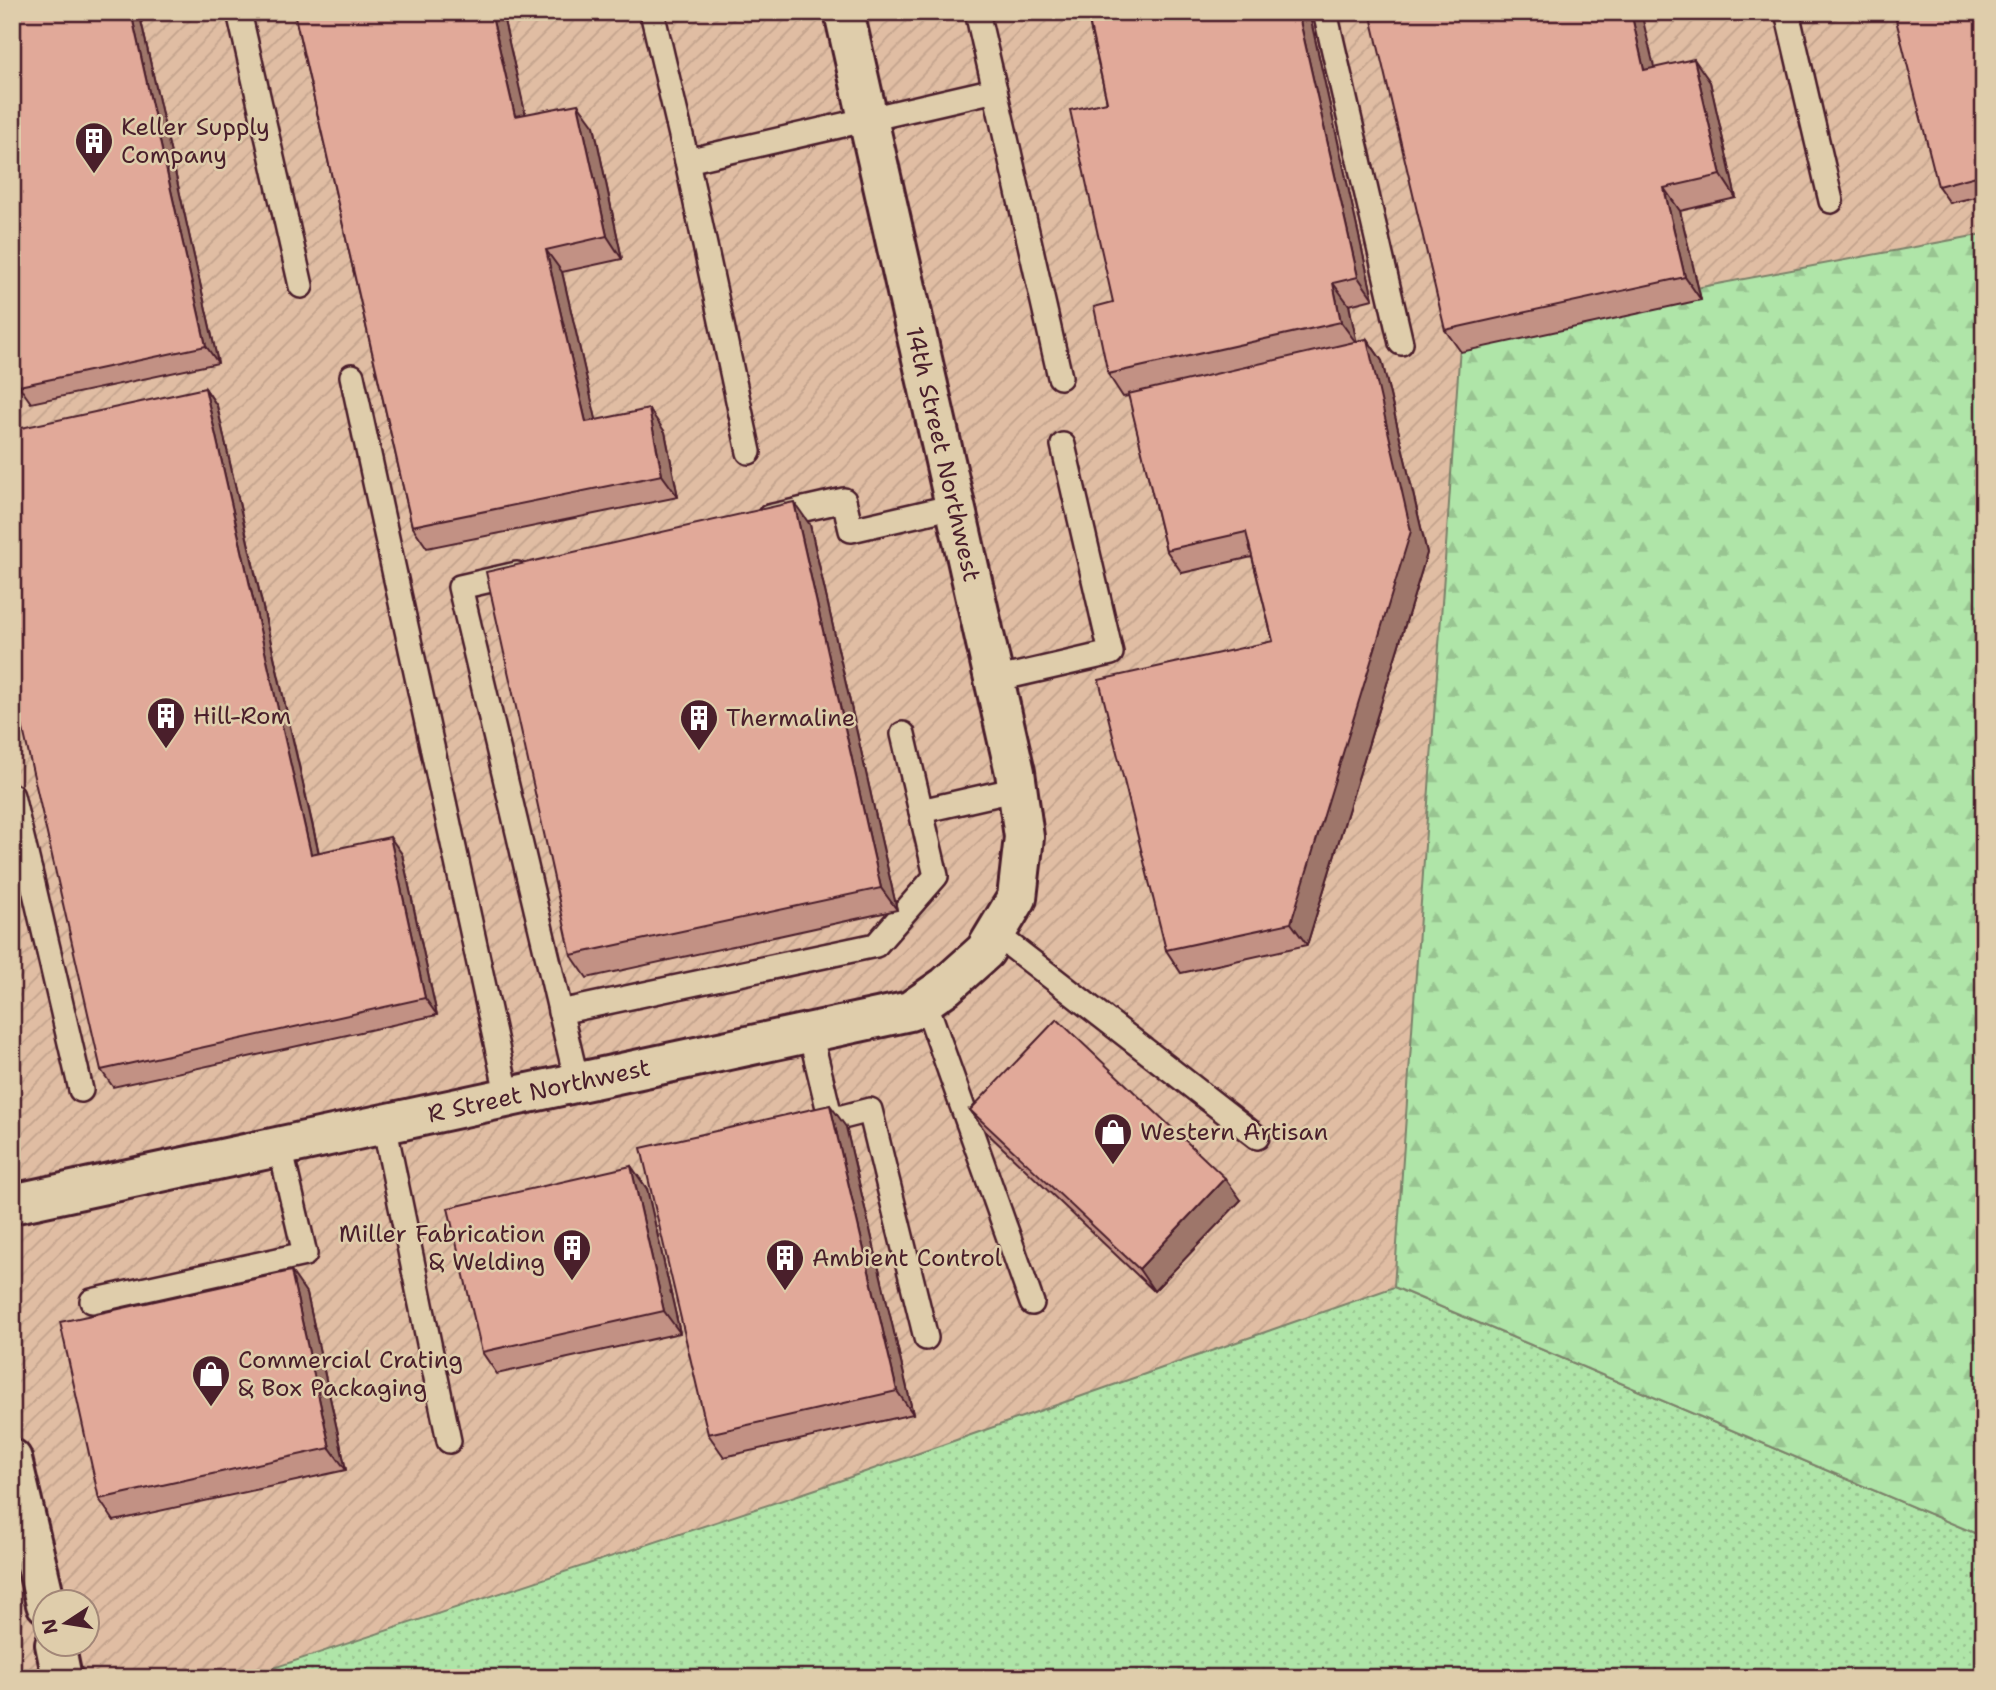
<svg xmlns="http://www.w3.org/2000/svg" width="1996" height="1690" font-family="'Shantell Sans',sans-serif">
<defs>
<pattern id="industrial-furrows" width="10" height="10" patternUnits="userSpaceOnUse" patternTransform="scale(1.75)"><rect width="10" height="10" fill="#e0bda3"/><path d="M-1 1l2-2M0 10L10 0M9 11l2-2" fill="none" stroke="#c2a28c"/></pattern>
<pattern id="grass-dots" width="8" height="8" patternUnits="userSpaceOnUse" patternTransform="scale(1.75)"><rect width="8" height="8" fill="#afe5a8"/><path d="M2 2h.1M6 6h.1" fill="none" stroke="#98c491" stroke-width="1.8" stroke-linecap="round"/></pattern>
<pattern id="forest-firs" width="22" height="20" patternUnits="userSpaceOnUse" patternTransform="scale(1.75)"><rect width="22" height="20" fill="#afe5a8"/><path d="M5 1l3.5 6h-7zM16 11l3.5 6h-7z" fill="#98c491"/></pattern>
</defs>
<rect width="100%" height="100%" fill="#dfc6a7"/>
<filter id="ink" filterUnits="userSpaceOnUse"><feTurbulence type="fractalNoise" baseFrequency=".0143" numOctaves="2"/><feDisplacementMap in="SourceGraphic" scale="14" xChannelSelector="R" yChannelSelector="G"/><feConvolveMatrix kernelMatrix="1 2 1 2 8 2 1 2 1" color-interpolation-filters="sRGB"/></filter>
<g filter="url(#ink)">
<path fill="url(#industrial-furrows)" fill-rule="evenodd" d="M12,12H1984V234L1461,332L1394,1287L819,1488L243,1678H12ZM46,1602H88V1644H46Z"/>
<polygon fill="url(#grass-dots)" stroke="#7c826a" stroke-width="2" points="1394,1287 1984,1537 1984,1678 243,1678 819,1488"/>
<polygon fill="url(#forest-firs)" stroke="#7c826a" stroke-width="2" points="1984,234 1984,1537 1394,1287 1461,332"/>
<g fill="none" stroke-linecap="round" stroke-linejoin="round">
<defs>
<g id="lane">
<polyline points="239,12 301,286"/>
<polyline points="652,12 687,161 995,90 977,12"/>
<polyline points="1325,12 1401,343"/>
<polyline points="1787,12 1831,201"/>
<polyline points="995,90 1060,377"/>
<polyline points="687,161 749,452"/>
<polyline points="352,376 508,1098"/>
<polyline points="769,517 844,500 851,530 955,506"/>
<polyline points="517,574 460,587 577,1082"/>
<polyline points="994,680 1111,653 1063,445"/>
<polyline points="12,796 30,871 12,875"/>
<polyline points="921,811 1018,789"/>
<polyline points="30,871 81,1090"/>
<polyline points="996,934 1257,1137"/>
<polyline points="925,1001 1032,1303"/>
<polyline points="560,1012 876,945 936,876 903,734"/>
<polyline points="810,1033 831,1120 870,1110 926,1338"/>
<polyline points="384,1124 449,1441"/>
<polyline points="92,1301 305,1254 280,1147"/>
</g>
<g id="street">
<path id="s1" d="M12,1204L910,1011L946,986L985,951L1017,898L1024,837L1015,772L844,12"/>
<polyline points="12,1459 46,1604"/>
<polyline points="55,1644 62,1678"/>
</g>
</defs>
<use href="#lane" stroke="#4a1f2b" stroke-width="28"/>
<use href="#street" stroke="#4a1f2b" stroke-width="44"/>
<use href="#lane" stroke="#dfcdab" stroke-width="23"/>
<use href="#street" stroke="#dfcdab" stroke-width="38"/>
</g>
<g fill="#c29184" stroke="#4a1f2b" stroke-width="2">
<polygon points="12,12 139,12 218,363 31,403 19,386"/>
<polygon points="294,12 502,12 525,114 594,126 622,259 562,272 596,420 665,432 678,497 427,548 412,526"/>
<polygon points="1052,12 1309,12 1373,299 1349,305 1356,341 1367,339 1382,361 1427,553 1307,945 1181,973 1166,950 1273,641 1252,557 1182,573 1166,550 1129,396 1123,397 1108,374 1113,302 1107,102 1087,13 1057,18"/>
<polygon points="1984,12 1984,195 1950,203 1938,186"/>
<polygon points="1654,68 1710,82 1736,198 1680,211 1701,300 1461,352 1445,330"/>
<polygon points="205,388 217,406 319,853 402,854 437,1015 113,1087 101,1070"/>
<polygon points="810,525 897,910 587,978 571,955"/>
<polygon points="970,1110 1241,1200 1154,1291 986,1132"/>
<polygon points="846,1127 913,1414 724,1457 708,1434"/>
<polygon points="631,1166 647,1189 680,1333 497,1374 482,1352"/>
<polygon points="307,1294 346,1470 114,1521 99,1499"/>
</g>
<g fill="#9e766b" stroke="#4a1f2b" stroke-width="2">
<polygon points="131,12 139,12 218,363 206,346"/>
<polygon points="491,12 502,12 531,138 515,116"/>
<polygon points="1298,12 1309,12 1373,299 1358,277"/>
<polygon points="1631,12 1641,12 1660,92 1644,70"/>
<polygon points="1694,59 1710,82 1736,198 1721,175"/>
<polygon points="578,104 594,126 622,259 607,236"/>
<polygon points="1664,188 1680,211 1701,300 1685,277"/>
<polygon points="546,250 562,272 602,445 586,422"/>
<polygon points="1333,283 1349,305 1357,344 1341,322"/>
<polygon points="1367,339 1382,361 1427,553 1307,945 1291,923"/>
<polygon points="205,388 217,406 323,872 311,854"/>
<polygon points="649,409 665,432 678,497 662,475"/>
<polygon points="794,502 810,525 897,910 881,888"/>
<polygon points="390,837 402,854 437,1015 425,998"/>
<polygon points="830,1105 846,1127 913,1414 897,1391"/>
<polygon points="631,1166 647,1189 680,1333 664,1311"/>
<polygon points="1225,1178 1241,1200 1154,1291 1139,1269"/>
<polygon points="291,1271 307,1294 346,1470 330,1448"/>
</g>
<g fill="#e1a999" stroke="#4a1f2b" stroke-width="2">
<polygon points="12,12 131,12 206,346 19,386 12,358"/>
<polygon points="294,12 491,12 515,116 578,104 607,236 546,250 586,422 649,409 662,475 412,526"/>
<polygon points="1087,12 1298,12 1358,277 1333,283 1341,322 1108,374 1094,307 1113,302 1070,110 1107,102"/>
<polygon points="1370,12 1631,12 1644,70 1694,59 1721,175 1664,188 1685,277 1445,330"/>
<polygon points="1894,12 1984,12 1984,174 1938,186"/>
<polygon points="1367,339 1411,531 1291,923 1166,950 1099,680 1273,641 1246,532 1166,550 1128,394"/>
<polygon points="205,388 311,854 390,837 425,998 101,1070 12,681 12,430"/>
<polygon points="794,502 881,888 571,955 486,572"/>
<polygon points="1057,1019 1225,1178 1139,1269 970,1110"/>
<polygon points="830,1105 897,1391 708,1434 641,1148"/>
<polygon points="631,1166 664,1311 482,1352 448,1208"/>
<polygon points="291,1271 330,1448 99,1499 60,1322"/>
</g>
</g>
<defs>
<symbol id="building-pin" viewBox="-11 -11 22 30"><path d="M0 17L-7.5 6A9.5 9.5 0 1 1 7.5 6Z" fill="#4a1f2b" stroke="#dfcdab"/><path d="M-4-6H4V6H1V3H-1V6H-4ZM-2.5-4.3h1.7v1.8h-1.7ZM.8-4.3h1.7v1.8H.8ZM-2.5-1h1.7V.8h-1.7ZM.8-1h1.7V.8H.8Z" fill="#fff"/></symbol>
<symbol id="shop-pin" viewBox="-11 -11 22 30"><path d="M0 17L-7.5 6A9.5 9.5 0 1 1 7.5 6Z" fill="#4a1f2b" stroke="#dfcdab"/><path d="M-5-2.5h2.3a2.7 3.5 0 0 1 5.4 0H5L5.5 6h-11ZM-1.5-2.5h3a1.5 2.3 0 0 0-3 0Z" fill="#fff"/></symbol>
</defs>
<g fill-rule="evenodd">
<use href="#building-pin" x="72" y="119" width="44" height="60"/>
<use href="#building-pin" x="144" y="694" width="44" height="60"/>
<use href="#building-pin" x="677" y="696" width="44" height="60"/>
<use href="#shop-pin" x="1091" y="1110" width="44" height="60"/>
<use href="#building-pin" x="550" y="1226" width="44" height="60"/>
<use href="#building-pin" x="763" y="1236" width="44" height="60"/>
<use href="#shop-pin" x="189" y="1352" width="44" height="60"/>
</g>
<g text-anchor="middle" stroke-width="5" stroke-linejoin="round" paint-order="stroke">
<g font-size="24" fill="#4a1f2b" stroke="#dfcdab" text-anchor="start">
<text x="121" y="135">Keller Supply<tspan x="121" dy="28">Company</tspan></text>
<text x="193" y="724">Hill-Rom</text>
<text x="726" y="726">Thermaline</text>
<text x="1140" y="1140">Western Artisan</text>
<text x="545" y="1242" text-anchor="end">Miller Fabrication<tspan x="545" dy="28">&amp; Welding</tspan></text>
<text x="812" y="1266">Ambient Control</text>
<text x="238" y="1368">Commercial Crating<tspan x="238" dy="28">&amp; Box Packaging</tspan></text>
</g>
<g font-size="24" fill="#4a1f2b" stroke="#dfcdab">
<text transform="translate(943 454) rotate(77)" y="8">14th Street Northwest</text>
<text dy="8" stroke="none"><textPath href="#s1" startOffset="539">R Street Northwest</textPath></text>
</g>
</g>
<rect width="1996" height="1690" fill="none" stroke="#dfcdab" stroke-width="42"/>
<rect x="21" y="21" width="1954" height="1648" fill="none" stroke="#4a1f2b" stroke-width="2.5" filter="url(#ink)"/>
<g transform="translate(66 1623) rotate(258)"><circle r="33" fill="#dfcdab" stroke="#a38778" stroke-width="2"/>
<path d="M0-5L12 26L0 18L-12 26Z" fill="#4a1f2b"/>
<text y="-10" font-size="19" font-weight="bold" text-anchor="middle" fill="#4a1f2b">N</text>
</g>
</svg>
